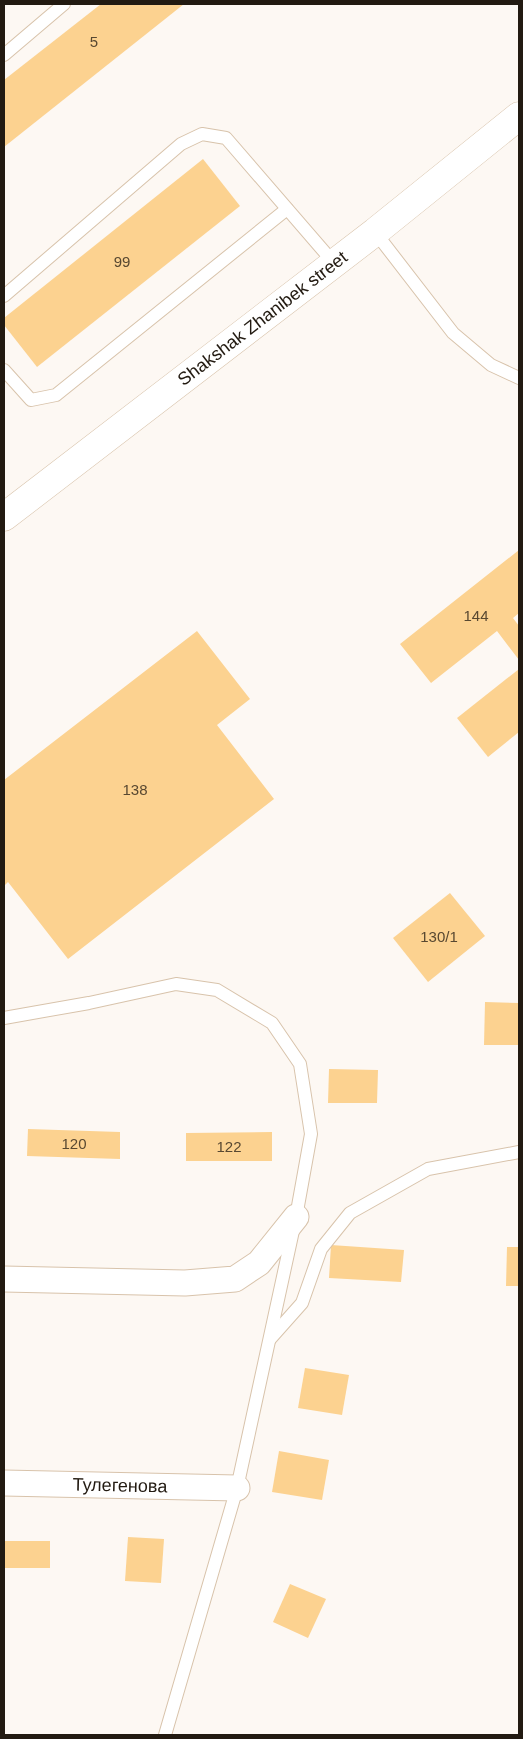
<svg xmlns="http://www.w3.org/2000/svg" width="523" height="1739" font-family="Arial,sans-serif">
<rect width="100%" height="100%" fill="#fdf8f3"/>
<g fill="#fcd290">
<polygon points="101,4 184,4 4,147 4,80"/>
<polygon points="203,159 240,206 37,367 4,325 4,318"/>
<polygon points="519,550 519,613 513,618 519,626 519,660 497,631 431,683 400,644"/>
<polygon points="197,631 250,699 217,725 274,799 68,959 8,882 4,886 4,780"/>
<polygon points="519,669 519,732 488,757 457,718"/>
<polygon points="450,893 485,936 428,982 393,938"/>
<polygon points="485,1002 519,1003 519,1045 484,1045"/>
<polygon points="329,1069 378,1070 377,1103 328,1103"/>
<polygon points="28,1129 120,1132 120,1159 27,1156"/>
<polygon points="272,1132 272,1161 186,1161 186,1133"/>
<polygon points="331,1245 404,1250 401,1282 329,1278"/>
<polygon points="507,1247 519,1247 519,1286 506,1286"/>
<polygon points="305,1368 349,1375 342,1415 298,1408"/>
<polygon points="279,1451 329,1460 322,1500 272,1492"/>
<polygon points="128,1537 164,1539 161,1583 125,1581"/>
<rect x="4" y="1541" width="46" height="27"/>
<polygon points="290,1584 326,1599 308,1638 273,1622"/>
</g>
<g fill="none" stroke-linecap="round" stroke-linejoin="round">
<defs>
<g id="service">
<polyline points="4,55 64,4"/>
<polyline points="375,232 453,333 491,365 519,378"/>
<polyline points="4,296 181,144 202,134 226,138 334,263"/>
<polyline points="4,370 31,400 56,395 287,209"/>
<polyline points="4,1018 89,1003 176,984 217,990 272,1023 300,1064 311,1134 296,1217 237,1488 165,1735"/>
<polyline points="270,1339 302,1303 321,1249 350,1213 428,1169 519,1152"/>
</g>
<g id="minor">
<polyline points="4,1279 185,1283 235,1279 259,1263 296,1217"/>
<path id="s1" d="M4,1483L237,1488"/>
</g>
<g id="secondary">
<path id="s2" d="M4,517L375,232L519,116"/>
</g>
</defs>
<use href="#service" stroke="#d8c3ab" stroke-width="14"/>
<use href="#minor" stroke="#d8c3ab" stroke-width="27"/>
<use href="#secondary" stroke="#d8c3ab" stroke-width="29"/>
<use href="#service" stroke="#fff" stroke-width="12"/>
<use href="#minor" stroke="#fff" stroke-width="25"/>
<use href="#secondary" stroke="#fff" stroke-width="28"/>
</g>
<g text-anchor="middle" stroke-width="4" stroke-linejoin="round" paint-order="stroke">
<g font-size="15" fill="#584831">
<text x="94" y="47">5</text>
<text x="122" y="267">99</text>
<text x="476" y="621">144</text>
<text x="135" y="795">138</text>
<text x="439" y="942">130/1</text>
<text x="74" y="1149">120</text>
<text x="229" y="1152">122</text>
</g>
<g font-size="18" fill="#221a11" stroke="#fdf8f3">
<text dy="6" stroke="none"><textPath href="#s2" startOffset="326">Shakshak Zhanibek street</textPath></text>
<text dy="6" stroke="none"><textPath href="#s1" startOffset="116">Тулегенова</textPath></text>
</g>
</g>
<rect width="523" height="1739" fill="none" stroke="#221a11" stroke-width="10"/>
</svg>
